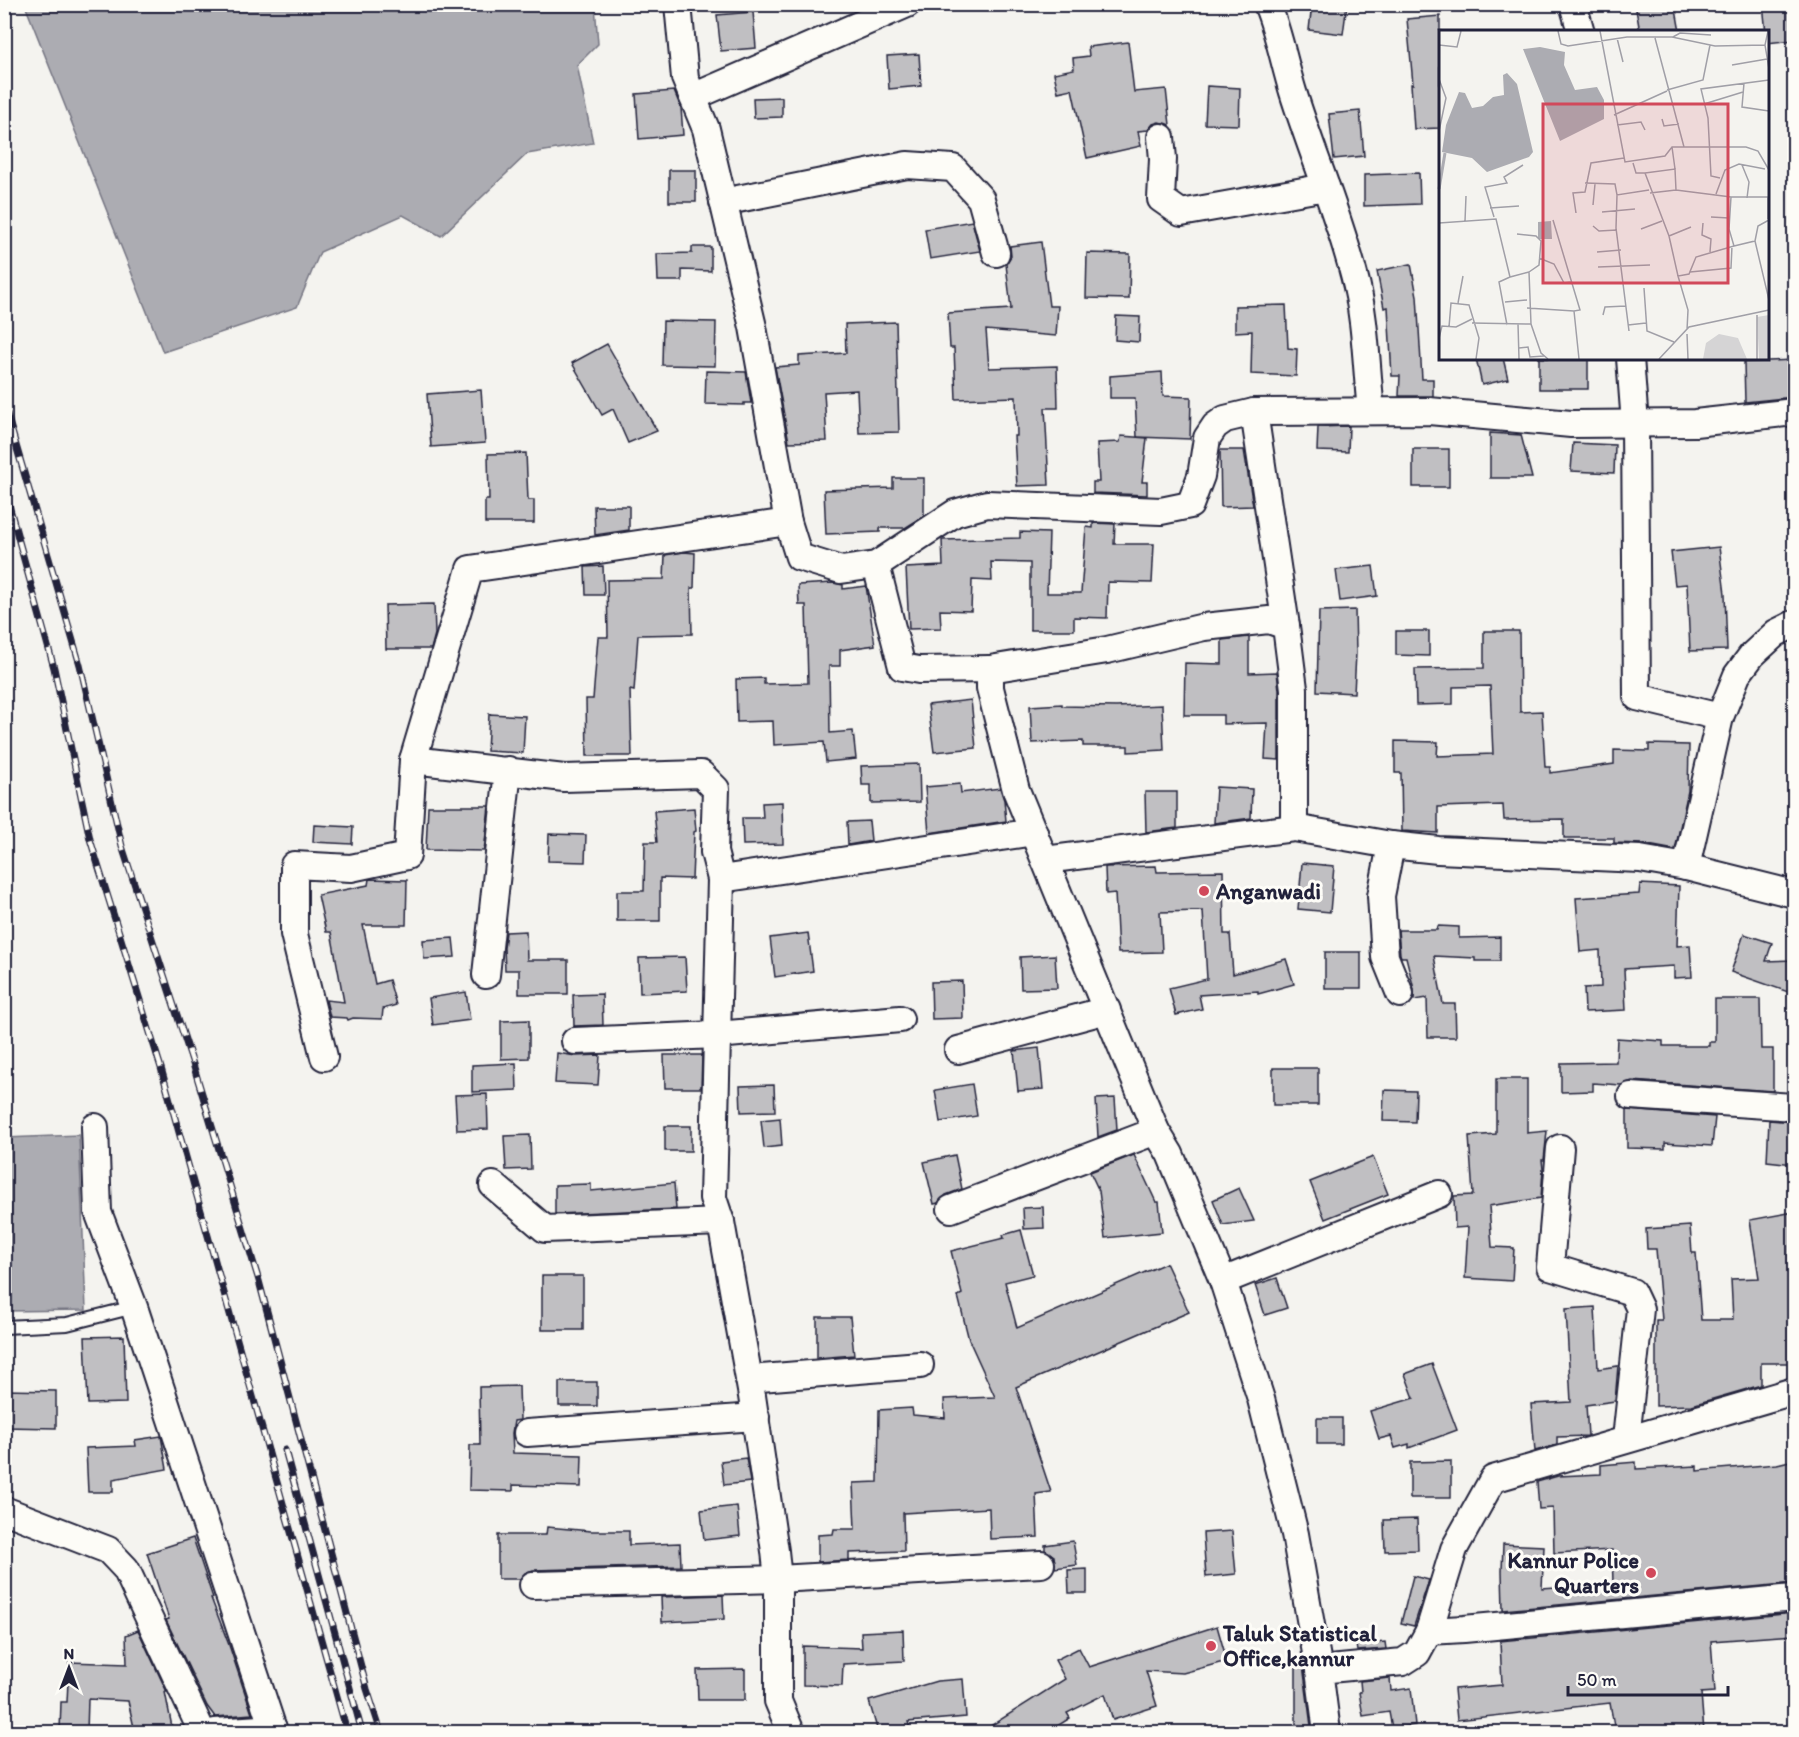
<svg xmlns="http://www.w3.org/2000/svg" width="1799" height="1737" font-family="Itim,sans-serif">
<rect width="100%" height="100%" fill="#f4f3ef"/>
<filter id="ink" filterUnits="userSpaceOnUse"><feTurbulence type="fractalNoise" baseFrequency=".0167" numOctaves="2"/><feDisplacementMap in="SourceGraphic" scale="12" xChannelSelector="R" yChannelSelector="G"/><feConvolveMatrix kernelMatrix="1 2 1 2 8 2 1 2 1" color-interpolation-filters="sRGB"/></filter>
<g filter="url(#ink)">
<g fill="#acacb2" stroke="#757582" stroke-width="1.5">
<polygon points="25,5 595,5 598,44 577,65 593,143 527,154 441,236 403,215 320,252 297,307 163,352"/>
<polygon points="79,1135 86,1310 5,1311 5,1138"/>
</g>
<g fill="#c0bfc2" stroke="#22223b" stroke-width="1.5">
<polygon points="1312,4 1347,4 1343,34 1309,30"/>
<polygon points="1635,4 1675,4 1680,32 1640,32"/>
<polygon points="1763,4 1794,4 1794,40 1767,43"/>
<polygon points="753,12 756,48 721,51 717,15"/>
<polygon points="1440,16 1440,128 1414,129 1411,84 1413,84 1407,19"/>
<polygon points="1128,42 1134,92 1166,89 1170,125 1159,122 1153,124 1148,130 1138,131 1141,146 1087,158 1072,89 1058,92 1054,73 1074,69 1073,58 1089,56 1088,47"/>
<polygon points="919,54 921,86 889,89 887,56"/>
<polygon points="1207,86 1240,88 1239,125 1205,124"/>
<polygon points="674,91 681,108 683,135 639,139 636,94"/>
<polygon points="782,97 782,117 754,118 753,98"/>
<polygon points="1360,111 1364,156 1334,159 1329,114"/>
<rect x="669" y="170" width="27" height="32"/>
<polygon points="1419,173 1420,204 1364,206 1364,175"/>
<polygon points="972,221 980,251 930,259 925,229"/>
<polygon points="1041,242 1049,306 1058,306 1056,336 986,330 989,368 1057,366 1058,408 1045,408 1049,485 1017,486 1014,436 1017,436 1016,397 956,399 954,348 950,348 948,313 1011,309 1006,264 1011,256 1010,246"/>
<polygon points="692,247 711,247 711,271 682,270 682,281 658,281 657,254 692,253"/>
<polygon points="1087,253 1130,254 1129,299 1086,298"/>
<polygon points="1411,264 1417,296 1422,379 1433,379 1433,396 1399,396 1400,376 1392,376 1388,307 1384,308 1377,271"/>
<polygon points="1286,305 1288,348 1297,349 1296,376 1251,374 1252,331 1235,332 1235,306"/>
<polygon points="1116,316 1140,317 1139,342 1115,340"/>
<polygon points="663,321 716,322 715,366 662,365"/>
<polygon points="896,322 899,432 859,433 857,390 824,392 827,441 789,442 775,367 799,365 799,356 846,353 845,324"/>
<polygon points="607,344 657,431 628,443 613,409 602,415 572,363"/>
<polygon points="1476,358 1503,358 1508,379 1482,385"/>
<rect x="1539" y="358" width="49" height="31"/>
<polygon points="1794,360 1794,397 1745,402 1744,362"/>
<polygon points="706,371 746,372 751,403 744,403 744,405 705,404"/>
<polygon points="1162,372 1163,396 1191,397 1190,439 1137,437 1135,398 1110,398 1110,376"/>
<polygon points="481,390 485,443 431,447 427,394"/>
<polygon points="1349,426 1348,452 1317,451 1318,427"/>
<polygon points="1490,433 1521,435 1532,478 1490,478"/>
<polygon points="1121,436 1147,438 1142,482 1147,482 1147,495 1093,493 1093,482 1099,482 1097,443 1120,442"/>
<polygon points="1573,443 1615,445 1614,473 1571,471"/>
<rect x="1413" y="449" width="36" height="38"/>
<polygon points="1220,450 1244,450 1253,506 1221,507"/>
<polygon points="526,453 528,500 534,500 534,523 485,523 485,500 489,500 488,454"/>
<polygon points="893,478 924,478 924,516 905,528 880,528 880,532 826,534 824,490 893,488"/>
<polygon points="594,506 629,506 629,530 595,535"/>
<polygon points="1093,523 1115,524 1114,544 1154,544 1152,583 1108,582 1107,618 1074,617 1074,630 1030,630 1030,563 991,562 992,581 972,580 971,611 940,610 941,628 909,629 906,568 943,566 942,540 1020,538 1020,532 1049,533 1047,593 1081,593 1086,527 1093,528"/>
<polygon points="1719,547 1725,594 1727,650 1690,651 1687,584 1675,585 1671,552"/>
<polygon points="684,552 695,553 694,588 691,588 692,634 638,635 634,691 630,690 632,756 587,756 586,699 593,699 598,637 608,637 607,580 664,579 665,555"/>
<polygon points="603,566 604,595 586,595 585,567"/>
<polygon points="1373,566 1377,596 1340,601 1336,570"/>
<polygon points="833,583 843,585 843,589 866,586 875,645 840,650 840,666 829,666 830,733 853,731 856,759 826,762 824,742 774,745 773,721 737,722 736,679 764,678 764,684 808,683 806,605 799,605 798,585"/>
<polygon points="434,604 435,634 431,649 386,649 385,605"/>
<polygon points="1355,610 1356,653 1354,693 1317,691 1319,611"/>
<polygon points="1396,631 1429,631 1429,656 1396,655"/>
<polygon points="1484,631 1519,631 1520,712 1542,711 1545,767 1550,767 1550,773 1614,764 1614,750 1649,751 1649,744 1689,745 1688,791 1675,850 1643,844 1614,843 1614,838 1564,838 1564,819 1504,820 1503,805 1438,807 1438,833 1402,831 1401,773 1395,773 1395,741 1438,742 1437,756 1493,754 1490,686 1453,687 1453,704 1416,705 1415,669 1484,668"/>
<polygon points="1249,637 1249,673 1277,672 1279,690 1279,760 1265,759 1267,723 1223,724 1223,715 1184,715 1185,663 1222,664 1222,640"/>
<polygon points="971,700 976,748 934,752 928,705"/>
<polygon points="1062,704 1062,706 1116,707 1162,705 1164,750 1128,752 1128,746 1083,746 1083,741 1032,743 1030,706"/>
<polygon points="489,714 525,716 523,753 487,751"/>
<polygon points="919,764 920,802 871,803 871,785 862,785 861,766"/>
<polygon points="960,784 961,793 1000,788 1004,800 1006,821 929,833 925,787"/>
<polygon points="1216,787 1252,789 1251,818 1214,823"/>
<polygon points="1145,792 1177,792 1177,828 1146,832"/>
<polygon points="782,802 783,844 743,845 742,818 763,818 762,803"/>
<polygon points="428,806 489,806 484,851 426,850"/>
<polygon points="694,808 696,831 694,832 692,879 660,878 660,921 617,921 617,891 644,891 645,842 657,842 654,811"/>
<polygon points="869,821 871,841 848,845 847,822"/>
<polygon points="314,825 353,827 352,844 313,842"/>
<polygon points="549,834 586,835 585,862 548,861"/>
<polygon points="1302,863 1334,866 1330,912 1298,909"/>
<polygon points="1156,866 1157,872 1223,871 1224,934 1230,934 1233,974 1286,959 1294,984 1258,994 1258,991 1199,995 1202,1009 1176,1015 1169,988 1207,979 1203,911 1160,912 1162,952 1118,953 1115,893 1106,894 1105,867"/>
<polygon points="369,879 407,880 406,925 363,925 375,984 389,980 396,1005 383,1009 382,1019 353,1018 348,1020 347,1018 330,1017 326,1000 344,1002 331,932 326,932 318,895 368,885"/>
<polygon points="1640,884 1679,886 1677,946 1690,945 1692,977 1674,978 1674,966 1624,969 1626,1010 1585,1012 1584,988 1601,987 1600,950 1580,952 1576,898 1639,894"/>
<polygon points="1438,926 1459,927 1459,938 1500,937 1500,961 1475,961 1475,958 1434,956 1443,1004 1455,1004 1456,1037 1428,1037 1427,998 1414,1000 1414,989 1406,957 1401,957 1400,954 1398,930 1437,930"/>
<polygon points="526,931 527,960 568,960 568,994 519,994 519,970 505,970 504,948 506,932"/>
<polygon points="808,933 813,971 775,977 770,938"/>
<polygon points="1744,934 1772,943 1766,961 1794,960 1794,994 1731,972"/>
<polygon points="453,938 455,957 424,959 423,940"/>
<rect x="1325" y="952" width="36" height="36"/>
<polygon points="1055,955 1057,988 1021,989 1020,957"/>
<polygon points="685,957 687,991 640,993 639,958"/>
<polygon points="962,981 963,1018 932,1019 931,982"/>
<polygon points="466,992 470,1020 433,1025 429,998"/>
<polygon points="602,994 603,1025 574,1026 573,995"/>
<polygon points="1715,999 1760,999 1761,1049 1773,1049 1773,1091 1632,1081 1621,1085 1593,1083 1593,1091 1561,1092 1561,1063 1616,1062 1617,1038 1663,1041 1663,1046 1709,1046 1709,1042 1715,1042"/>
<polygon points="529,1020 529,1058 501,1059 501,1021"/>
<polygon points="1039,1048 1043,1089 1018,1091 1014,1051"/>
<polygon points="557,1053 576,1056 600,1055 598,1085 555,1083"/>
<polygon points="664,1055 702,1055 701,1088 665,1088"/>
<polygon points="516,1063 517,1090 472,1092 472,1065"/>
<rect x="1273" y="1068" width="45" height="37"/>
<polygon points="1496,1079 1527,1079 1527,1133 1547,1131 1544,1160 1542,1160 1543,1169 1541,1198 1489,1206 1492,1247 1514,1248 1512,1281 1465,1278 1468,1227 1455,1228 1454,1196 1473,1195 1469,1136 1496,1134"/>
<polygon points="972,1084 977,1116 940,1122 935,1090"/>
<polygon points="774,1085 775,1111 741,1112 740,1086"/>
<polygon points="1384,1090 1416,1091 1415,1122 1383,1121"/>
<polygon points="487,1094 488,1129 457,1130 455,1095"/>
<polygon points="1115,1098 1117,1130 1098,1137 1096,1099"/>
<polygon points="1627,1110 1715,1117 1712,1146 1665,1143 1665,1149 1627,1148"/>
<polygon points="780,1118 782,1146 764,1148 761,1120"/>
<polygon points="1769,1120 1794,1122 1794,1164 1767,1161"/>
<rect x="665" y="1126" width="26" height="25"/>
<polygon points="530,1135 531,1169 506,1170 504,1136"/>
<polygon points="955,1155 962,1189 946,1195 938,1203 934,1204 924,1162"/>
<polygon points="1134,1155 1156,1202 1159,1202 1162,1232 1105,1238 1099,1191 1090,1172"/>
<polygon points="1373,1157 1388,1194 1325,1219 1310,1182"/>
<polygon points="674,1183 676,1209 555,1214 555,1185 591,1184 591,1191"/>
<polygon points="1239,1188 1254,1221 1223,1225 1213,1200"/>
<polygon points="1043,1207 1044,1228 1024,1229 1023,1208"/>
<polygon points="1794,1212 1794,1363 1761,1363 1761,1385 1692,1405 1656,1406 1656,1320 1662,1320 1656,1249 1647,1249 1646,1229 1690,1226 1692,1253 1696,1253 1701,1320 1733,1320 1731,1279 1759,1278 1750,1220"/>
<polygon points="1021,1230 1033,1275 1005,1282 1017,1328 1166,1263 1189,1312 1016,1387 1051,1492 1036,1494 1038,1537 990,1539 989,1508 903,1513 904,1551 849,1553 849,1560 818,1562 818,1535 833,1534 834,1529 855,1529 853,1483 878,1482 879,1410 912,1408 913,1415 945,1418 944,1399 995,1397 969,1340 958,1296 962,1294 951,1251 1004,1238 1003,1235"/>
<rect x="542" y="1276" width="41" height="54"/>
<polygon points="1277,1278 1287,1308 1265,1315 1255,1285"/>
<polygon points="1595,1307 1598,1369 1618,1366 1615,1401 1586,1405 1588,1436 1557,1437 1557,1445 1535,1451 1531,1404 1571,1402 1566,1309"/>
<polygon points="817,1317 850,1317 854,1355 817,1358"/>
<polygon points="124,1336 126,1403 88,1404 85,1337"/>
<polygon points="1432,1364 1457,1430 1409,1448 1409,1444 1395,1448 1391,1436 1379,1439 1370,1411 1414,1398 1405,1374"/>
<rect x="559" y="1382" width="38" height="24"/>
<polygon points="519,1386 520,1420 514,1421 512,1433 513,1453 582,1455 581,1487 513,1485 513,1491 469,1490 470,1445 480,1445 479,1387"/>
<polygon points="4,1390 56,1391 56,1428 4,1427"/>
<rect x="1317" y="1418" width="25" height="26"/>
<polygon points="161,1436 167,1469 113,1479 113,1492 88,1492 86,1448 136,1446 135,1440"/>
<polygon points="746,1458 750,1482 724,1485 721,1461"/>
<polygon points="1794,1460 1794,1583 1503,1610 1502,1571 1503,1544 1544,1546 1542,1588 1613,1583 1612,1550 1554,1553 1553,1508 1539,1509 1537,1482 1558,1476 1601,1474 1601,1465 1636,1462 1636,1469 1697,1466 1697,1471 1777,1464"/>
<polygon points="1451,1461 1451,1498 1410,1498 1410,1462"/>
<polygon points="737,1506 740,1536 704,1540 701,1510"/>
<polygon points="1417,1519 1418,1550 1385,1551 1384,1520"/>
<polygon points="547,1527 591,1531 629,1531 629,1545 680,1543 681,1566 533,1570 525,1573 520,1579 498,1579 498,1535 546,1535"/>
<polygon points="1232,1531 1236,1574 1206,1577 1203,1533"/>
<polygon points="193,1538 213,1598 211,1598 229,1645 252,1714 215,1717 207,1706 166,1620 169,1619 147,1553"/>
<polygon points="1073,1541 1077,1565 1055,1568 1054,1556 1045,1550 1045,1545"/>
<polygon points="1087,1569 1087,1593 1069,1593 1068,1570"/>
<polygon points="1413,1576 1429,1580 1414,1626 1401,1623"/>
<polygon points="723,1595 724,1619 662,1622 661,1597"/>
<polygon points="1794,1613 1794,1635 1711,1641 1715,1692 1701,1693 1704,1732 1615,1732 1610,1703 1457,1720 1454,1689 1502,1685 1500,1641"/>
<polygon points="1217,1626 1227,1661 1183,1673 1146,1671 1157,1706 1113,1720 1105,1694 1067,1713 1070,1718 1048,1732 981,1732 1065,1679 1055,1660 1079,1648 1089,1667"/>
<polygon points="138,1630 167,1692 165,1692 172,1727 149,1732 135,1732 128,1701 88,1699 87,1732 60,1731 61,1702 67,1702 69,1662 127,1664 126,1635"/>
<polygon points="903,1630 904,1661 843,1664 842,1686 803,1685 803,1646 862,1648 861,1632"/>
<polygon points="1385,1642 1386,1649 1357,1651 1356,1645"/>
<polygon points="1296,1665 1303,1665 1311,1726 1296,1726"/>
<polygon points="745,1669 745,1700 698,1700 697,1670"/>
<polygon points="1390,1678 1391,1691 1411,1688 1415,1725 1392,1728 1389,1712 1363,1716 1359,1692 1361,1692 1360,1681"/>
<polygon points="963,1679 966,1717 908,1722 911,1732 878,1732 869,1701 937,1681"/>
</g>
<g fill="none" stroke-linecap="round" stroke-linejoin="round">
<defs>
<polyline id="lane" points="4,1327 67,1324 134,1307"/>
<g id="street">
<polyline points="678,4 685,78 706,129 753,327 788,522 799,557 841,570 876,565 955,513 987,504 1161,511 1190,505 1201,476 1207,438 1215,426 1225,419 1254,412 1429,411 1571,424 1695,423 1794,412"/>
<path d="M1267,4C1279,33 1284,63 1293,92C1312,153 1338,213 1354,275C1366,318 1366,366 1371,411"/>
<polyline points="1573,4 1581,32"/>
<polyline points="693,97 907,4"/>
<polyline points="1161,137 1163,159 1161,199 1181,213 1326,187"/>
<polyline points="723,202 907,165 953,168 981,199 996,253"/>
<polyline points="1630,358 1635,424 1637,697 1720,717"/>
<polyline points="1254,412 1286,626"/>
<polyline points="876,565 902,667 919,670 990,669 990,688 1016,790 1156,1131 1170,1154 1223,1281 1261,1399 1295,1534 1319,1670"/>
<polyline points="990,669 1107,650 1204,627 1269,620 1286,626 1294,689 1294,828"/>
<polyline points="413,760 564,778 701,774 716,789 714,852 721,879 1034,832"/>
<polyline points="1391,845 1381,896 1385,957 1400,994"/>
<polyline points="1045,860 1294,828 1391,845 1438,850 1640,859 1686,867 1794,894"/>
<polyline points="1686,867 1720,717 1737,675 1752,655 1776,633 1794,624"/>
<polyline points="721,879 713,1198 721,1222 752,1396 775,1551 778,1579 778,1701 791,1732"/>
<polyline points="486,975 508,770"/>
<polyline points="575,1041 717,1035 900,1019"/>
<polyline points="958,1050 1107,1010"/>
<polyline points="324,1057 294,934 294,865 351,868 407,856 413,760 470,569 788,522"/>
<polyline points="1631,1096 1794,1107"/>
<polyline points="95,1127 98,1212 134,1307 274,1732"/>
<polyline points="1560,1148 1550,1267 1632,1292 1640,1309 1626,1439"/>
<polyline points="493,1185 545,1229 721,1222"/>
<polyline points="951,1209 1156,1131"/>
<polyline points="1223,1281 1439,1194"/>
<polyline points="749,1379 920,1365"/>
<polyline points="527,1433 756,1417"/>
<polyline points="4,1510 108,1550 126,1569 202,1732"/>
<polyline points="533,1585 778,1579 1041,1564"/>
<polyline points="1429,1631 1464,1629 1794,1598"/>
<polyline points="215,1732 273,1728"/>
<polyline points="1327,1732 1319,1670 1403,1662 1417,1653 1429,1631 1454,1549 1493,1479 1794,1391"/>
</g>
</defs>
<use href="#lane" stroke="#22223b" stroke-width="16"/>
<use href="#street" stroke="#22223b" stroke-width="30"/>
<use href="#lane" stroke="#fdfcf7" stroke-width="12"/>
<use href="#street" stroke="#fdfcf7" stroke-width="26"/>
<defs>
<g id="rail">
<polyline points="4,404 80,665 122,846 193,1064 259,1281 367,1689 381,1732"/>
<polyline points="4,487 54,668 90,839 161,1068 347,1732"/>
<polyline points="285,1450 362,1732"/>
</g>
</defs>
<use href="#rail" stroke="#22223b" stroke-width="7"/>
<use href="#rail" stroke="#fdfcf7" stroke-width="4.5" stroke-dasharray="14" stroke-linecap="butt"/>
</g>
</g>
<g fill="#d1495b" stroke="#fdfcf7" stroke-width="2">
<circle cx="1204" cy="891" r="6"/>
<circle cx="1651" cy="1573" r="6"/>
<circle cx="1211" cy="1646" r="6"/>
</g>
<g text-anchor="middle" stroke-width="6" stroke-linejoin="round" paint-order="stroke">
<g font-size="22" font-weight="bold" fill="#22223b" stroke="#fdfcf7" text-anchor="start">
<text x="1216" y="899">Anganwadi</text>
<text x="1639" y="1568" text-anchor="end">Kannur Police<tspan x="1639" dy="25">Quarters</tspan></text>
<text x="1223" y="1641">Taluk Statistical<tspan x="1223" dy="25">Office,kannur</tspan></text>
</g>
</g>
<g transform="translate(1439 30)">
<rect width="330" height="330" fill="#f4f3ef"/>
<path d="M330,285V329H320L318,287ZM280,304L299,308L308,329H264L267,313Z" fill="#d5d4d5"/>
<path d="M101,17L126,22L125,35L136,60L158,57L165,70V89L121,111L84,19ZM68,43L78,54L94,122L90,127L48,142L33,128L3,122L7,95L20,62L26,63L33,78L44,76L54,67L65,65L64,45ZM112,191L113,209H99V192Z" fill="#acacb2"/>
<path fill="none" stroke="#acacb2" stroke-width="3" d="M0,159L6,123"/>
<path fill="none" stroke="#a09fa7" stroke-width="1.5" d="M119,1L122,14L129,16L188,7H233L276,16L326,15M161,1L186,132L226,126L233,117H307L319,121L330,140M329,1L326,15L330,39M234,7L241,3L272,5M178,8L184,32M216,8L245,117M0,15L18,17L22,1M293,35L328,29M0,49L7,68L0,101M305,53L303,77L330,81M228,60L264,50L271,15M265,74L304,62M175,85L228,61M223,89L225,96L240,94M178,95L202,92L206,100M233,117L236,139M194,133L197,143H206L230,206L239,246M303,135L310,152L308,168M206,143L236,139L237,160M281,148L272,146L269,88L262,59L330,50M146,153L176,154L178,165L210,160M211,163L237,160L292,167M277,164L286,140L300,134L326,139M178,165L177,198L190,301M154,175L156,154M51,178L80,176M163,182L196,179M137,183L134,163L146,162L152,133L185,128M55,187L46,157L68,153L65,147L84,135M272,187L290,188M114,190L141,280L135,281M26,191L27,166M0,193L57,189L71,247L90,242L92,294L102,323L109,329M264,193L263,205L272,209L271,222M154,196L160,201L178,200M202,199L223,191M78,204L97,206L102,211L100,235L90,242M230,206L252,197M316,211L319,196L330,190M295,216L316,211L330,270M158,222L182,220M100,228L115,234L125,253L132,252M159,237L211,235M251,242L292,238L293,216M205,258L208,301L235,312M66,272L88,270M19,273L24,246M88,278L135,281M135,281L140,329M164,285L166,277L187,276M318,285V329M33,293L92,294M79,294L80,329M68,295L60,252L71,247M189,295L207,293M10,297L12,273L30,275L40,308L37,329M248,300L249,280L239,246L250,244L257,227L295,216L290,199L292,167H329V189M248,304L249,329M0,308L3,296L17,297L33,289M80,318L89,317L91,327L105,326M220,329L250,297L330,280"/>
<path fill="#d1495b" fill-opacity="0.15" stroke="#d1495b" stroke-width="3" d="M104,74H289V253H104Z"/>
<rect width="330" height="330" fill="none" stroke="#22223b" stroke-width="3"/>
</g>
<rect width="1799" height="1737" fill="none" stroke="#fdfcf7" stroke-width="24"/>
<rect x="12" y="12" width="1775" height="1713" fill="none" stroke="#22223b" stroke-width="2" filter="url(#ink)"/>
<g transform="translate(69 1668)" stroke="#fdfcf7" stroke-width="4.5" paint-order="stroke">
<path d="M0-4.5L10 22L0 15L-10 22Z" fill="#22223b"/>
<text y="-9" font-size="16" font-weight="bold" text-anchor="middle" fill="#22223b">N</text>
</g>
<path d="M1568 1686v9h160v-9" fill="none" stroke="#22223b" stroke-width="3"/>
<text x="1577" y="1686" font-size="18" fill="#22223b" stroke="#fdfcf7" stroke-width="4.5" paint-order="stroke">50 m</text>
</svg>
